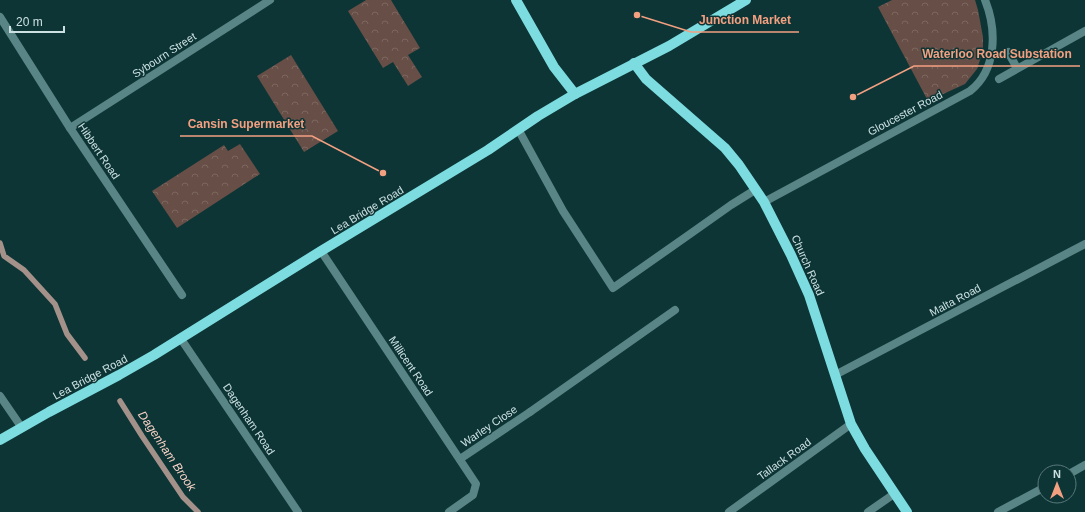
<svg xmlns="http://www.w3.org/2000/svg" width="1085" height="512" font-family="Arial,sans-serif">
<defs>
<pattern id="park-crowns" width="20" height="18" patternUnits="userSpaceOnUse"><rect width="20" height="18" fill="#674e46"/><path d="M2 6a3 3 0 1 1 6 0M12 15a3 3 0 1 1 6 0" fill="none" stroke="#7c6760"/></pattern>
</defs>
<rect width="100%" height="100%" fill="#0d3536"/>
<g fill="url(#park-crowns)">
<polygon points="366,0 391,0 420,48 408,55 422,77 408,86 393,62 383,68 348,11"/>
<polygon points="892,0 975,0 978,10 983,37 983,51 977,69 965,84 928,101 878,7"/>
<polygon points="291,55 338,131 304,152 257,76"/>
<polygon points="240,144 260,174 177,228 152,191 224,145 228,151"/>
</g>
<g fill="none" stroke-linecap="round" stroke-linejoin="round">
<g stroke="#a4928a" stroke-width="5.5">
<polyline points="0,243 4,256 24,270 55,304 67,334 85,358"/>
<polyline points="120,401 142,436 183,497 198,512"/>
</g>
<g stroke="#598586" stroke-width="8">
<polyline points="518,129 563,211 613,288 690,234 731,205 755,190"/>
<polyline points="530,412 675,310"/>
</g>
<g stroke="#598586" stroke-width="8">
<polyline points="0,17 70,128 182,295"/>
<polyline points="1008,52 1017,68"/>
<polyline points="999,79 1085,31"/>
<polyline points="70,128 270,0"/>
<path d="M764,202L970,91C997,70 997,30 985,0"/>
<polyline points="321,251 476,484 473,495 449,512"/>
<polyline points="181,339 298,512"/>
<polyline points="835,375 1085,244"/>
<polyline points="0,396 22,428"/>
<polyline points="460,459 530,412"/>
<polyline points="1069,474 1085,465"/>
<polyline points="729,512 851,424"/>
<polyline points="868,512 894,494"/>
<polyline points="998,512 1045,487"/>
</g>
<g stroke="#7cdcdf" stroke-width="10">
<polyline points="516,0 554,67 575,94"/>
<polyline points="634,63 646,79 654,86 725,148 739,165 764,202 791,255 809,295 851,424 865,449 907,512"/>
<polyline points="0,440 49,412 119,375 154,355 321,251 488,150 538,116 575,94 669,46 746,0"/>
</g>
</g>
<g text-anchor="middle" stroke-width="3" stroke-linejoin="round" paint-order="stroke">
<g font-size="11" fill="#cce0e1" stroke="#0d3536">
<text transform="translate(164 55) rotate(-33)" y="4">Sybourn Street</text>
<text transform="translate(905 113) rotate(-28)" y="4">Gloucester Road</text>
<text transform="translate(99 151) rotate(56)" y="4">Hibbert Road</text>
<text transform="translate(367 210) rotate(-31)" y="4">Lea Bridge Road</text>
<text transform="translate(808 265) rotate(66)" y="4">Church Road</text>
<text transform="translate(955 300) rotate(-28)" y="4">Malta Road</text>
<text transform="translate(411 366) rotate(56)" y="4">Millicent Road</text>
<text transform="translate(90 377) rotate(-28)" y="4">Lea Bridge Road</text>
<text transform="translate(249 419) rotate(56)" y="4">Dagenham Road</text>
<text transform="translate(489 426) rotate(-34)" y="4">Warley Close</text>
<text transform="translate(784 459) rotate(-36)" y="4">Tallack Road</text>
</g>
<g font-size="12" font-style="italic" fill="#f8d2c5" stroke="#0d3536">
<text transform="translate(167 451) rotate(56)" y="4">Dagenham Brook</text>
</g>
</g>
<path fill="none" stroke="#f3a081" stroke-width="1.5" d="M637 15L691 32H799M853 97L914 66H1080M383 173L312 136H180"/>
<g fill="#f3a081" stroke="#0d3536" stroke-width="1.5">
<circle cx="637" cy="15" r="4"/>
<circle cx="853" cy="97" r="4"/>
<circle cx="383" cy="173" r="4"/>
</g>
<g font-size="12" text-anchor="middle" font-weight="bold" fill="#f3a081" stroke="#0d3536" stroke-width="3" stroke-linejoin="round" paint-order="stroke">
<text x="745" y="24">Junction Market</text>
<text x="997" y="58">Waterloo Road Substation</text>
<text x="246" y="128">Cansin Supermarket</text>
</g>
<g transform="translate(1057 484)"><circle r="19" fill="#0d3536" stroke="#59797a"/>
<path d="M0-3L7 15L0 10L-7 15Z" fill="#f3a081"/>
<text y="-6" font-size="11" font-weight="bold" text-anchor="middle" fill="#cce0e1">N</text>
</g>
<path d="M10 26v6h54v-6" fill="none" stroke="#cce0e1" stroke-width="2"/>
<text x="16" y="26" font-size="12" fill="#cce0e1" stroke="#0d3536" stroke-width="3" paint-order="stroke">20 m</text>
</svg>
